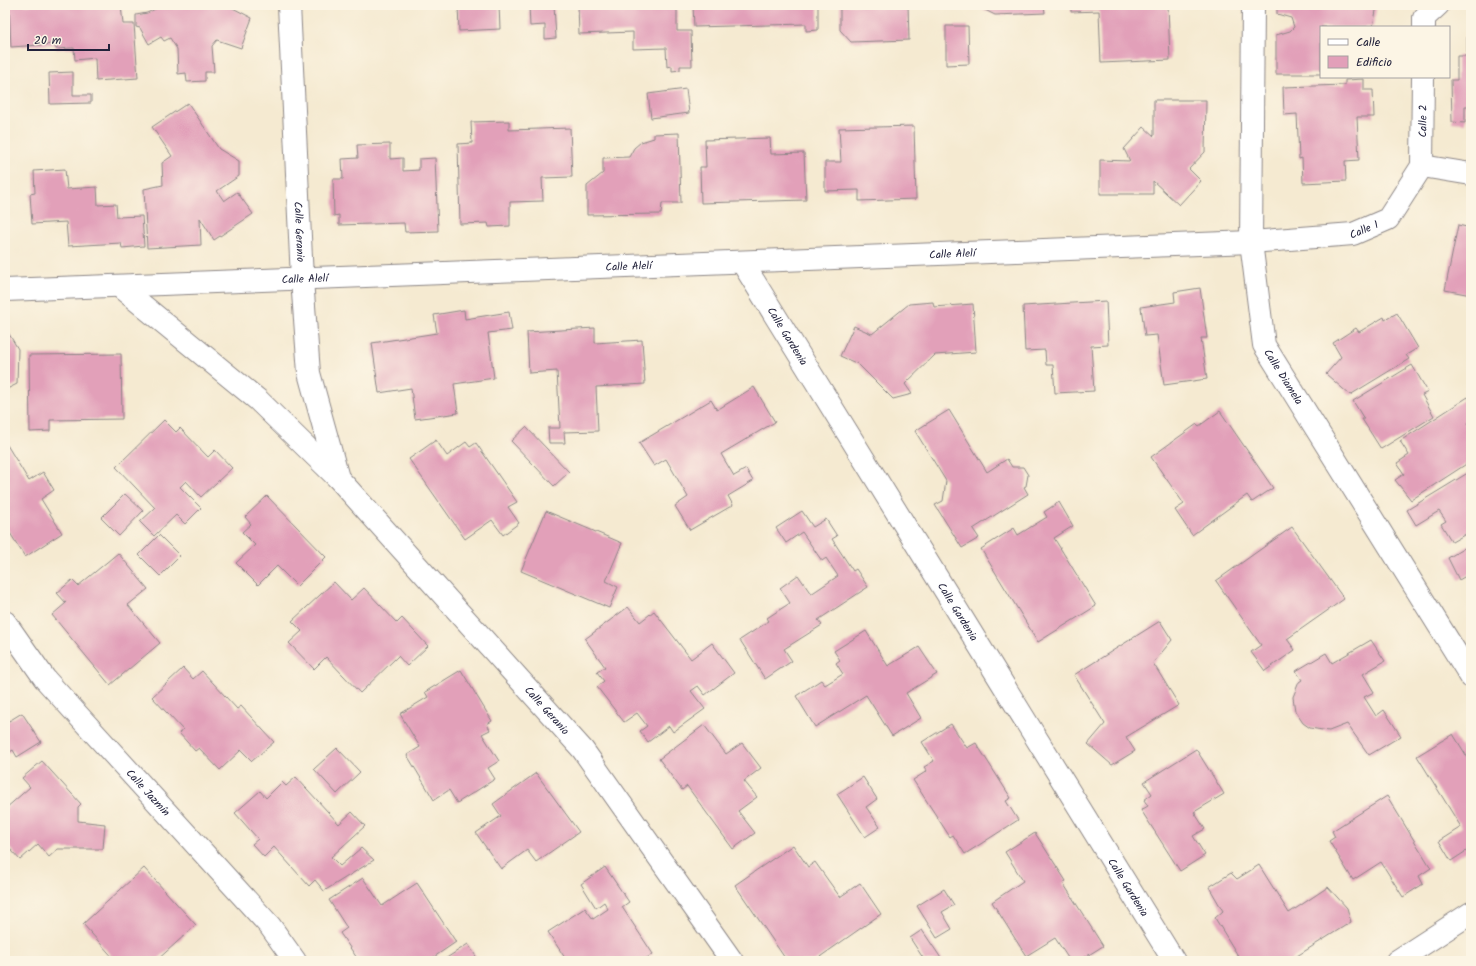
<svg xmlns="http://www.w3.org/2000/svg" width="1476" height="966" font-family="Kalam,sans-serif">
<rect width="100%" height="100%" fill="#fcf5e5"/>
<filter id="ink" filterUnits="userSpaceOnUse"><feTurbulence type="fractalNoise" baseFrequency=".025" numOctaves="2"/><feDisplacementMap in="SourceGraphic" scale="8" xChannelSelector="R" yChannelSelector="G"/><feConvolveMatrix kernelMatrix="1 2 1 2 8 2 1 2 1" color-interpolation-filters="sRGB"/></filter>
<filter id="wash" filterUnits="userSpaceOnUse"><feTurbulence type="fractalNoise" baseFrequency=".012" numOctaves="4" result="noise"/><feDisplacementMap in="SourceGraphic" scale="16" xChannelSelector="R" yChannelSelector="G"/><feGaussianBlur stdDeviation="0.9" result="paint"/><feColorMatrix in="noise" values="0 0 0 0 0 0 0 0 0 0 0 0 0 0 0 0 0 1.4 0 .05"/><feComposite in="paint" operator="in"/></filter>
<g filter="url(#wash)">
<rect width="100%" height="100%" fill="#f5ead1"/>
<g id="blocks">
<g fill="#e2a0b9">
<polygon points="9,5 121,5 123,24 134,24 138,78 96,81 95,58 75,60 74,48 56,49 55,44 11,47"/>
<polygon points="163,5 227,5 252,18 241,48 217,40 212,46 214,72 205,72 205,81 187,82 186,73 178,74 177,49 170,38 164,41 161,37 149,44 140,28 136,27 136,15 147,13"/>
<polygon points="458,5 499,5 500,29 459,31"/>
<polygon points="529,5 554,5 556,38 545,39 545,25 530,26"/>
<polygon points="578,5 677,5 677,31 691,31 692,66 680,66 680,70 672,71 672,66 667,67 666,48 633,49 633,32 579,34"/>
<polygon points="693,5 818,5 818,30 806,31 806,24 694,27"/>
<polygon points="840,5 908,5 909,40 851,42 840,30"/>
<polygon points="975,5 1044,5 1045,13 995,15"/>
<polygon points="1071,5 1168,5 1170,60 1101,63 1099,11 1071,12"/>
<polygon points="1277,5 1377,5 1373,27 1321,27 1321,74 1276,74 1276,35 1290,31 1294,27 1291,18 1277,14"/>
<polygon points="946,26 968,26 969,64 946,65"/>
<polygon points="1467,36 1471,36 1471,106 1465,106 1465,123 1452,122 1451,80 1457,80 1457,56 1467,56"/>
<polygon points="73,72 73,95 91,95 91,103 50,104 49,73"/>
<polygon points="1364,79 1364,90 1373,90 1374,117 1357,117 1359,160 1345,161 1346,181 1303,183 1302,158 1299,159 1297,114 1284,115 1283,87 1345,85 1345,80"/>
<polygon points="686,89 689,113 651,118 648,94"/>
<polygon points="1154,100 1206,100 1205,152 1189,169 1201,181 1179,205 1153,181 1153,194 1100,194 1100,160 1130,161 1124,149 1144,127 1154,136"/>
<polygon points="188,103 219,149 239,161 239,176 217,191 224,201 237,192 253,214 214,240 200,218 201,245 147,248 144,189 163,185 162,163 172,156 152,127"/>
<polygon points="509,121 509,130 570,128 572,177 542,178 543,201 510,202 510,226 489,227 488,223 460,224 458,144 472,143 471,122"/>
<polygon points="914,126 916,199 859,201 859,190 825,191 825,162 841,162 839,128"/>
<polygon points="679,133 681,203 662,203 661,214 587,215 587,186 603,173 603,158 629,157 634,148 641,142 654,138 654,134"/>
<polygon points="770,138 771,154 804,153 806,200 701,203 700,167 706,167 705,140"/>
<polygon points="390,144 390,159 403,158 403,171 419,170 419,159 435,158 438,231 405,232 404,223 339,225 339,215 334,216 333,179 343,179 342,159 358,158 357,145"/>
<polygon points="65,169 67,189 97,187 98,205 116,204 117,217 142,216 144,246 122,248 121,243 68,246 66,222 32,224 30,194 35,193 34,171"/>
<polygon points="1458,225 1471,228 1471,295 1445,290"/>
<polygon points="1200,288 1207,338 1201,338 1207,379 1164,385 1157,335 1145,336 1141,307 1175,302 1174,292"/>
<polygon points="1106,301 1108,345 1091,346 1094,391 1055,393 1053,365 1046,365 1045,350 1025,351 1023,306"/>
<polygon points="933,302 934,307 973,304 976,352 935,355 905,384 912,394 893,399 858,364 840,356 854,326 872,334 909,304"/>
<polygon points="464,310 465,319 509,312 512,330 488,333 494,378 454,384 458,413 415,419 411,388 379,393 372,343 437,333 434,315"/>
<polygon points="1397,313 1418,348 1406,355 1409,359 1350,395 1326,374 1341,357 1333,343 1356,328 1359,332 1384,317 1385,320"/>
<polygon points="595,328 595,343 642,340 645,384 596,387 598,431 564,432 565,443 549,443 548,428 560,428 557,371 529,373 527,332"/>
<polygon points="5,329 6,329 18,349 17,384 5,390"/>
<polygon points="121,354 122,419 50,420 50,431 30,432 29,355"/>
<polygon points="1412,365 1428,392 1422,395 1434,416 1381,449 1362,419 1364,419 1353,401"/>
<polygon points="754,387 775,422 721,454 734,476 746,469 753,481 728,496 733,505 690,530 675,506 688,497 666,459 654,466 639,443 711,400 717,410"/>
<polygon points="1468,397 1471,402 1471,421 1468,423 1471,428 1471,452 1469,453 1471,455 1471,461 1411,500 1395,480 1404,474 1397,463 1409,455 1400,441"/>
<polygon points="949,410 987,472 1007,459 1012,467 1023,467 1028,475 1026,486 1024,487 1028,494 973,529 979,538 962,548 935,505 943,501 946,481 915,431"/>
<polygon points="1220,411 1273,488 1252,502 1247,495 1192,535 1175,510 1184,504 1151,457 1197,424 1199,426"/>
<polygon points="164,420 176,432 180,428 208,457 215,450 232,468 201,497 186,481 180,487 201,508 185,524 176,515 154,536 140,522 155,508 116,467"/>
<polygon points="526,427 569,472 554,486 511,441"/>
<polygon points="436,440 447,456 466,442 470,447 476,443 517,502 508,507 519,523 503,535 492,520 465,539 409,459"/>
<polygon points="7,445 29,481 43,472 54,490 41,499 62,533 25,557 5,525 5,446"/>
<polygon points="1471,471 1471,531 1452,542 1441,524 1446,521 1439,511 1416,525 1407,510"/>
<polygon points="125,494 143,511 119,536 101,518"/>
<polygon points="267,496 326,557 297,586 277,566 258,585 236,563 255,545 242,532 251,524 245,517"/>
<polygon points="1059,502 1073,526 1054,538 1096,606 1038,642 981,549 1014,528 1018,535 1047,517 1044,512"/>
<polygon points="546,511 622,543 606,581 618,587 609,608 521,571"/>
<polygon points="802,511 813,527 826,519 837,536 832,539 853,571 856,569 868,587 818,620 822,625 784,649 792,661 765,679 740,640 769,621 767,618 790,603 780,588 798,575 811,594 838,576 826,558 822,561 802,532 786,543 776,528"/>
<polygon points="1292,527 1344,599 1287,639 1295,650 1265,671 1251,652 1261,645 1216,581"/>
<polygon points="159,535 180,556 160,576 139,555"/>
<polygon points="1471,544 1471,573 1459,580 1448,558"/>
<polygon points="118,553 148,589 128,605 160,643 110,685 52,615 66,603 57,593 72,580 78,586"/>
<polygon points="334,582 351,600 364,588 397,623 402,618 428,646 407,666 398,656 360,693 326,657 314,669 289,643 302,631 292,621"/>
<polygon points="628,607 640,622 654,611 691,659 712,643 734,673 705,695 698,686 691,691 705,709 673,732 669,726 648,742 640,731 647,726 637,713 624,722 597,687 604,681 597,672 605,667 585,639"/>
<polygon points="1160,621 1172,640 1153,663 1179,705 1126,737 1135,751 1112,765 1088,744 1105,724 1074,675"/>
<polygon points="866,631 888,666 919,647 937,674 906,693 921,718 892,736 866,695 815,727 796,696 821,680 825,685 843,674 836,663 840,660 834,651"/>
<polygon points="1371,640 1385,661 1363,674 1374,692 1364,697 1376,716 1384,710 1401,736 1369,755 1347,724 1329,731 1310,728 1303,723 1295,711 1293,697 1299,682 1302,680 1296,671 1326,653 1332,663"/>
<polygon points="183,668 193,679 202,671 237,709 241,706 274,742 252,761 241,750 220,770 199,748 195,751 179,733 183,730 152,697"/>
<polygon points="461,670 492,721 487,724 490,730 482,734 499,761 488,768 495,779 457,803 449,790 434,800 407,755 420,747 400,714 428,697 425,692"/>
<polygon points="22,713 41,742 17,757 13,750 5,755 5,716 9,721"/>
<polygon points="951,724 967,748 976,743 1011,798 1006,801 1018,820 965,854 953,835 950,837 913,780 927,771 924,767 934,761 922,742"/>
<polygon points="704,725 726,754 742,743 761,768 744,781 757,797 738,811 755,833 733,849 687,786 682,790 659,759"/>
<polygon points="1453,734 1471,763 1471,848 1451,861 1439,841 1461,827 1417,756"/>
<polygon points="337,748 360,772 337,794 314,769"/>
<polygon points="1196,749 1224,794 1194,812 1205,829 1193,836 1205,855 1180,871 1141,810 1148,806 1144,800 1152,794 1144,782"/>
<polygon points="42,761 81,804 78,807 78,821 105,824 103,849 58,849 49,857 38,844 20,860 5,843 5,809 30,787 22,778"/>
<polygon points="536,773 579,832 536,862 527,850 501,869 476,833 501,816 493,804"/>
<polygon points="296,777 339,824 352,812 365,826 331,857 340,866 361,848 374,860 324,891 315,880 309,886 274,847 264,857 252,844 258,839 235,813 260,791 266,798 282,782 286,786"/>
<polygon points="863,777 877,799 866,807 880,827 865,837 837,794"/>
<polygon points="1387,796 1431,868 1419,876 1423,884 1403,897 1381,862 1353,880 1329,841 1335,837 1332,831"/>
<polygon points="1035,833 1066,881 1063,883 1103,946 1079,961 1070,961 1055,938 1026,956 992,902 1023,881 1005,852"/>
<polygon points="793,845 808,867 815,862 840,897 860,883 881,914 814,961 787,961 735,885"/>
<polygon points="1259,865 1289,913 1328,887 1347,908 1351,922 1289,961 1237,961 1240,959 1215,918 1223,911 1209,887 1231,873 1237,879"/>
<polygon points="605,867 629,902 622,907 653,954 642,961 567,961 548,932 585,908 593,919 608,909 604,902 596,908 581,884"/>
<polygon points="144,868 196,925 156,961 116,961 83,924"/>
<polygon points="363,878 382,906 417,883 456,942 428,961 359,961 340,933 347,928 329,900"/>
<polygon points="944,889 954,905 942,912 952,929 937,938 917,906"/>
<polygon points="922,930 943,961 925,961 910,938"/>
<polygon points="468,944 479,961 442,961"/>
</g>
</g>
</g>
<g filter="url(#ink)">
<use href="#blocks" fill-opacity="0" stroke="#8c8686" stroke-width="1"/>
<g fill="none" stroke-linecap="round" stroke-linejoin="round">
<defs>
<g id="minor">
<path id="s1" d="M289,5L302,279L309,373L338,478L583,750L732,961"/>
<path id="s2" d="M1253,5L1251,242L1264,345L1471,677"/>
<polyline points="1424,27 1424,18 1438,5"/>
<path id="s3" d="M1422,166L1423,77"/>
<polyline points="1422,166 1471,174"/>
<path id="s4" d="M742,262L1174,961"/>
<polyline points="119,286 258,400 337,477"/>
<path id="s5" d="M5,290L1251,242L1353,234L1388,219L1422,166"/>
<path id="s6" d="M5,622L45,679L270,926L295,961"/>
<polyline points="1397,961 1471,913"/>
</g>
</defs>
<use href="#minor" stroke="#8c8686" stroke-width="24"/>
<use href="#minor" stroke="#fff" stroke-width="22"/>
</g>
</g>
<g text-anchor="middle" stroke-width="3" stroke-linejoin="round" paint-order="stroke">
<g font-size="11" fill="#22223b" stroke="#fcf5e5">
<text dy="4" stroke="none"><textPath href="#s3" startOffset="45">Calle 2</textPath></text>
<text dy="4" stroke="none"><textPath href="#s5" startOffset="1361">Calle 1</textPath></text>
<text dy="4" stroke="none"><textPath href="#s1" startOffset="227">Calle Geranio</textPath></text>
<text dy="4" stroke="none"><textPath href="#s5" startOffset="948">Calle Alelí</textPath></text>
<text dy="4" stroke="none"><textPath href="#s5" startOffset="624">Calle Alelí</textPath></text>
<text dy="4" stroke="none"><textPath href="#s5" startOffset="300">Calle Alelí</textPath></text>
<text dy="4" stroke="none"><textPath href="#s4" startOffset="87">Calle Gardenia</textPath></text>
<text dy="4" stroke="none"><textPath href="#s2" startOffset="378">Calle Diamela</textPath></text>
<text dy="4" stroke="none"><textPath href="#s4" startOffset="411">Calle Gardenia</textPath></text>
<text dy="4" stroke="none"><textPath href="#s1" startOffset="790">Calle Geranio</textPath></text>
<text dy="4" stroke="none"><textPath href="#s6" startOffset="223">Calle Jazmín</textPath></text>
<text dy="4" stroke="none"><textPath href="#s4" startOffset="735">Calle Gardenia</textPath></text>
</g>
</g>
<rect width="1476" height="966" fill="none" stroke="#fcf5e5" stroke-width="20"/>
<rect x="1320" y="26" width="130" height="52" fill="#fcf5e5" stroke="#a5a1a1"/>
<rect x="1328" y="39" width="20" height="6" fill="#ffffff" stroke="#a5a1a1"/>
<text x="1356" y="46" font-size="12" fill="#22223b">Calle</text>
<rect x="1328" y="56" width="20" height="12" fill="#e2a0b9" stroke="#a5a1a1"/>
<text x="1356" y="66" font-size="12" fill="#22223b">Edificio</text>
<path d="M28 44v6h81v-6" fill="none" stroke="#22223b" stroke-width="2"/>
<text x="34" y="44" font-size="12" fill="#22223b" stroke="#fcf5e5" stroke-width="3" paint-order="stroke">20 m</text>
</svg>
